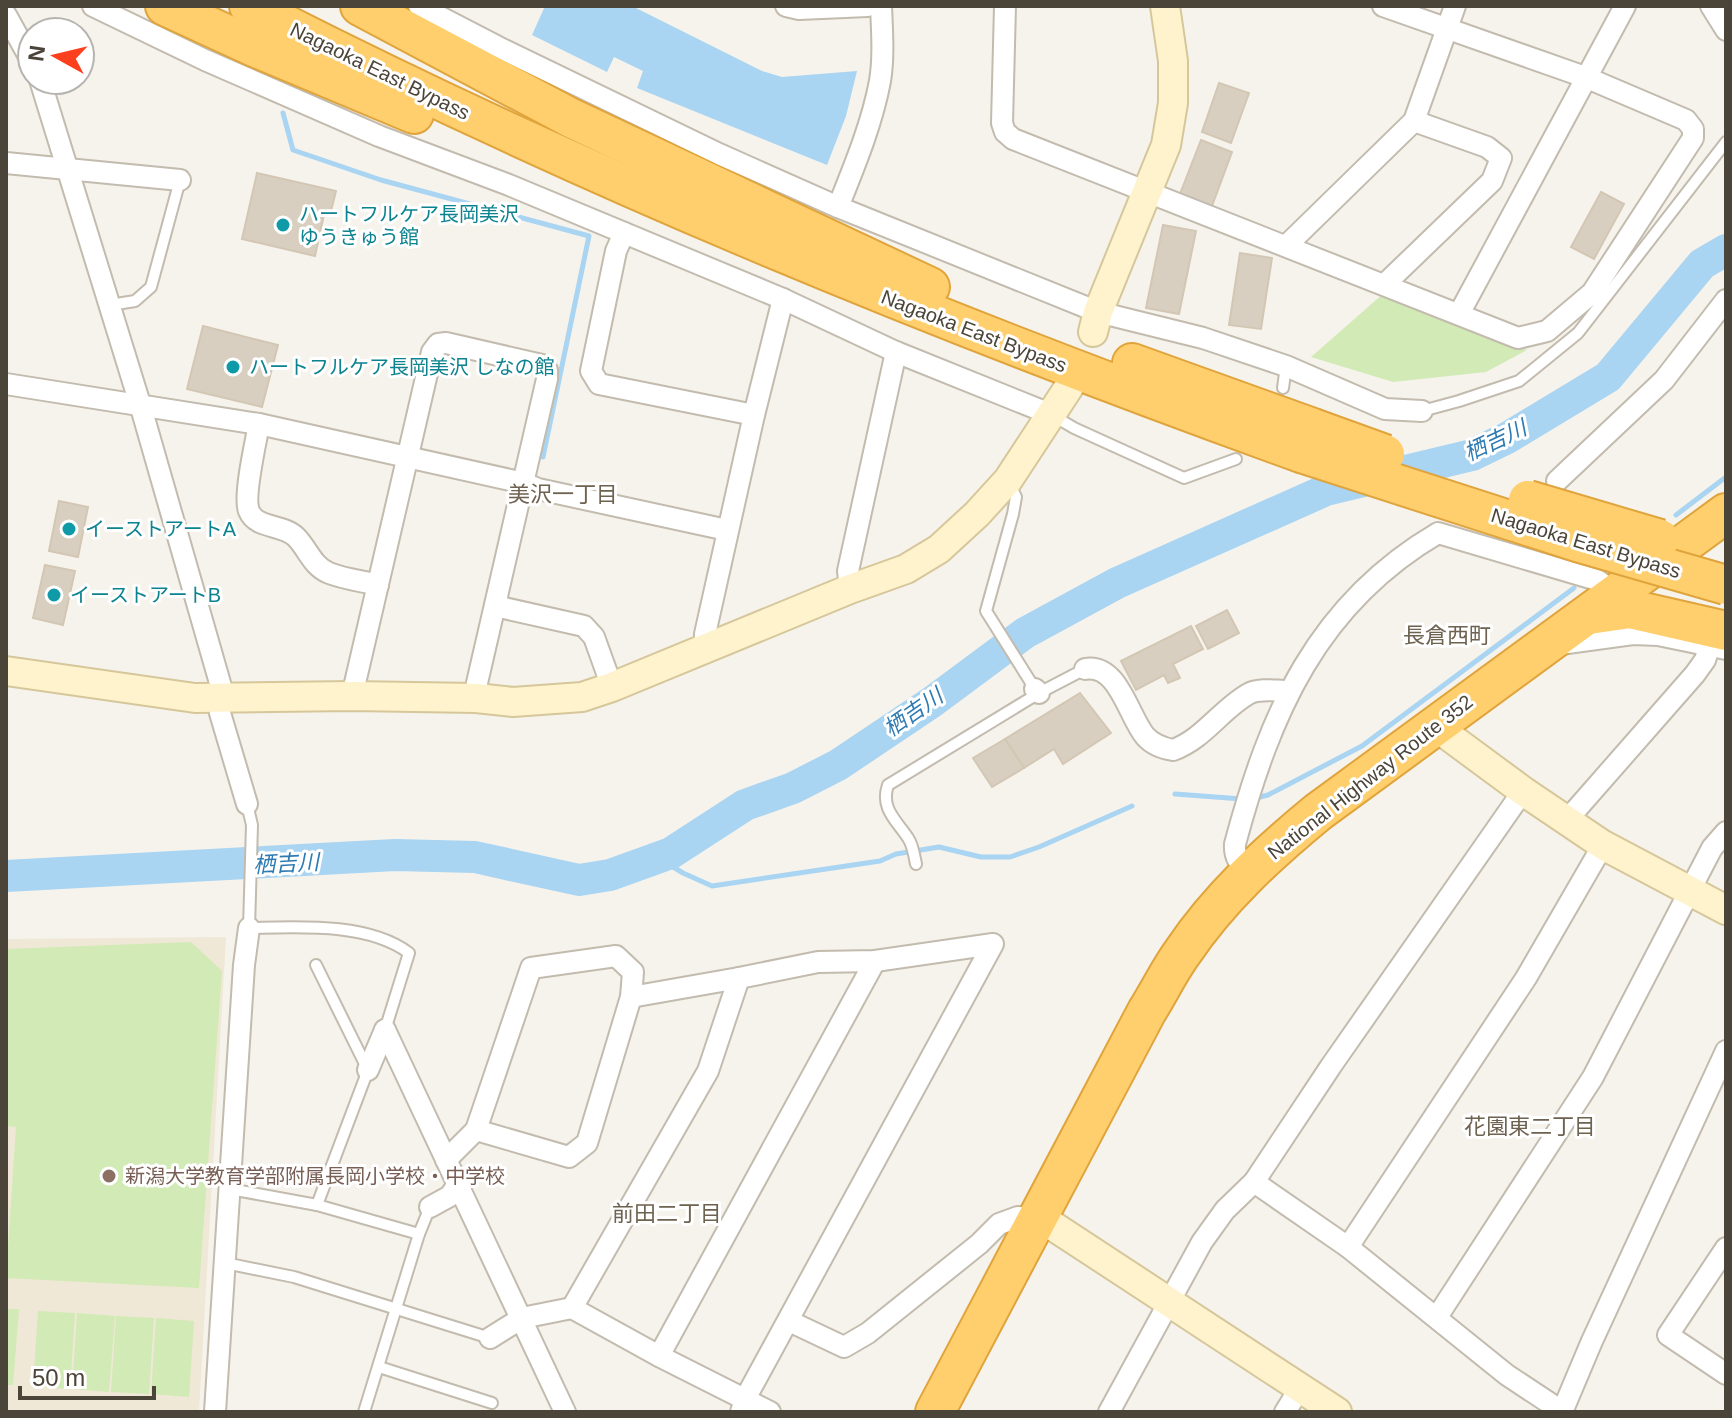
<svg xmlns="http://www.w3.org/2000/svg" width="1732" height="1418" font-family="Helvetica,'Noto Sans JP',sans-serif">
<rect width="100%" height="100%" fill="#f6f3ec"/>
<polygon fill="#efe8d6" points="226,937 199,1412 6,1412 6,939"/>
<g fill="#d2eab5">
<polygon points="1384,293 1527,350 1486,372 1393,382 1311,357"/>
<polygon points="191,942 222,971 199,1288 6,1278 16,1127 6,1126 6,949"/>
<polygon points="6,1309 19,1309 13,1385 6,1385"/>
<polygon points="38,1311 75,1313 70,1389 33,1387"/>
<polygon points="77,1313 115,1316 109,1392 72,1389"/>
<polygon points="116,1316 154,1318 149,1394 111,1392"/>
<polygon points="156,1318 194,1321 189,1397 151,1394"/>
</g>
<polygon fill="#a9d4f2" points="545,6 632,6 762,71 782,77 857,71 846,116 827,165 637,88 643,71 614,57 607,72 532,35"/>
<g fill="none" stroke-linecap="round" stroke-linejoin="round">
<g stroke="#a9d4f2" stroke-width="5">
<polyline points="283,113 293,150 381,180 589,236 543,457"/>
<polyline points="1676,515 1726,477"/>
<polyline points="1175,794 1242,799"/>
<polyline points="1256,798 1268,795 1362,746 1574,588"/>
<polyline points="650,859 665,862 683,873 712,886 880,861 896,854 939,847 981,857 1010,857 1039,847 1132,806"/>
</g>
<polyline stroke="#a9d4f2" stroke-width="32" points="6,876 395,855 475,857 579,880 610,875 671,853 745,805 793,788 838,765 932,702 1025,633 1117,583 1326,490 1472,455 1507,438 1608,377 1702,264 1726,250"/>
</g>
<g fill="#d8cfc1" stroke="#d3c7b4" stroke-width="2">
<polygon points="1219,83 1249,93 1231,143 1202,132"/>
<polygon points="1201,140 1232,152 1212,206 1180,194"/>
<polygon points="257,173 336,191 331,211 325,210 315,256 242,239"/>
<polygon points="1601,192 1624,204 1594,259 1571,247"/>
<polygon points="1163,225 1196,231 1179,314 1146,308"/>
<polygon points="1240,253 1272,258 1261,329 1229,325"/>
<polygon points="203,326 278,345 262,407 187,389"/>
<polygon points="59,501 88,507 78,557 49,551"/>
<polygon points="45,565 75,571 63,625 33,618"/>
<polygon points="1227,610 1239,633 1208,649 1196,626"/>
<polygon points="1191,626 1203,649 1173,664 1180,678 1168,683 1164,675 1136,690 1121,661"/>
<polygon points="1080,693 1111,733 1063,764 1054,749 1024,768 1005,739"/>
<polygon points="1005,739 1024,768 992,787 973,758"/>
</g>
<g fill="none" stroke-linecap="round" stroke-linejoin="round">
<defs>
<g id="lane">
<polyline points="110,305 135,301 151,287 180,180"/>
<polyline points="1283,388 1286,366"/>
<polyline points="1422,411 1459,401 1519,381 1578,333 1726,142"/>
<polyline points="1052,415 1074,428 1184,478 1236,459"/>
<polyline points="1009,483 1016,497 1013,514 986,611 1035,689"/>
<path d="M247,804L252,825L249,928C297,927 368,922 409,953L385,1030"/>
<path d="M916,864C914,855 913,845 908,838C896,820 880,808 888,785L1039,693L1085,669"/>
<polyline points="316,965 368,1070 317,1205"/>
<polyline points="230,1189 317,1205 419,1234 364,1412"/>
<polyline points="419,1234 430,1207"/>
<polyline points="225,1263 294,1277 490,1338"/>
<polyline points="379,1367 492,1403"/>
</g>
<g id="street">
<polyline points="93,6 205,60 379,136 509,185 783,299 896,352 1050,414"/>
<polyline points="419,6 498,47 719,154 838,207 1098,312 1203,338 1286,366 1385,409 1422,411"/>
<polyline points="786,6 799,9 868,6"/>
<polyline points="1005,6 1002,123 1005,132 1013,139 1518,338 1547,331 1592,293 1693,138 1693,129 1686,120 1585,77 1383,6"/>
<polyline points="1711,6 1726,30"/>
<polyline points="6,15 32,62"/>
<polyline points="40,80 140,404 224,697"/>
<polyline points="6,163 180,180"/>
<path d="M838,207C854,167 872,124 880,81C884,57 882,31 881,6"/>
<polyline points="624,233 616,251 591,371 599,384 754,415"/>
<polyline points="1286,246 1414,121 1455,6"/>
<polyline points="1385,284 1492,181 1501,158 1487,147 1414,121"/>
<polyline points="1459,314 1625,6"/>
<polyline points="6,384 259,424 524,483 538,489 727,530"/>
<path d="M259,424C256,441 243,497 249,511C256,529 283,524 296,537C308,549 312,566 329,573C344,579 362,581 378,585"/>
<polyline points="1557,481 1664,380 1726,300"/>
<polyline points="850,589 848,571 896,352"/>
<polyline points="495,606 584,626 594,637 612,687"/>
<polyline points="1560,644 1633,634 1658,635 1726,649"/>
<polyline points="705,650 705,634 754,415 783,299"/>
<path d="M1085,669C1118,663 1128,715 1145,736C1153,745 1162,748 1173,750C1204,739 1222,708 1250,693C1261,688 1276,691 1288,691"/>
<polyline points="1035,689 1039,693"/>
<polyline points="352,696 432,352 438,344 446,343 542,365 547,370 547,379 477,683 476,698"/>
<polyline points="218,698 220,713 247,804"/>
<polyline points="1567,820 1695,674 1705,660 1710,645"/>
<path d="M1248,873C1240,864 1234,857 1235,844C1270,713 1317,604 1438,533L1597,580L1616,593"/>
<polyline points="385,1030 565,1412"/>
<polyline points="368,1070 385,1030"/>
<polyline points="476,1130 531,968 616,956 633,972 631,997"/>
<polyline points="446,1160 476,1130 569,1157 587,1143 631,997 739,978"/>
<polyline points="1254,1182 1348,1247 1507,1375 1563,1412"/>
<polyline points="430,1207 450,1196 458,1184"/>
<polyline points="1348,1247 1526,978 1603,845"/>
<polyline points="1726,1248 1668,1335 1726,1374"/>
<polyline points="572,1308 708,1071 739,978 818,962 875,961 993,944 745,1399 741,1412"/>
<polyline points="1437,1317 1593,1077 1712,848 1726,832"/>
<polyline points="789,1321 844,1347 868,1333 979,1244 999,1224 1018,1217 1036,1218"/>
<polyline points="490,1338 522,1318 572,1308 659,1356 770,1412"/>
<polyline points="659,1356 875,961"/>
<polyline points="215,1412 244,965 249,928"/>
<polyline points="1109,1412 1202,1242 1225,1210 1254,1182 1331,1066 1523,791"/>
<polyline points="1285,1412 1300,1388"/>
<polyline points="1562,1412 1592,1341 1726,1051"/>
</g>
<g id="secondary">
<polyline points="1093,332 1098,312 1166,145 1173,103 1173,61 1165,6"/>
<polyline points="6,671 195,698 352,696 476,698 513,702 582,697 612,687 850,589 906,569 939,549 977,514 1008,480 1069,387"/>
<polyline points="1435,726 1523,791 1603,845 1726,910"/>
<polyline points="1036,1218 1050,1224 1337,1412"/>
</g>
<g id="highway">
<polyline points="165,6 254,47 414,114"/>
<path d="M249,6C590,181 941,323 1301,453"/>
<polyline points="360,6 571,118 930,287"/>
<polyline points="1132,363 1313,428"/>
<polyline points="1589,615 1630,609 1726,631"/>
<path d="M935,1412L1147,1011C1159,992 1169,971 1182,953C1219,898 1267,854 1318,812L1726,513"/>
</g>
</defs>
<use href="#lane" stroke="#c2bbae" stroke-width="14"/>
<use href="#street" stroke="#c2bbae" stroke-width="24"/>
<use href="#secondary" stroke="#d6c79b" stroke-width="32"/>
<use href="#highway" stroke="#e0a43c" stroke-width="42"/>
<use href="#lane" stroke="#fff" stroke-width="10"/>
<use href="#street" stroke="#fff" stroke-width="20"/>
<use href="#secondary" stroke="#fff3cd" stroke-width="28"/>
<use href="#highway" stroke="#ffcf6e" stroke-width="38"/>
<defs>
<g id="highway-bridge">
<polyline points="1313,428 1385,454"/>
<polyline points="1301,453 1577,542 1726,585"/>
<polyline points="1528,500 1660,539"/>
</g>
</defs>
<use href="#highway-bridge" stroke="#e0a43c" stroke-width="42" stroke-linecap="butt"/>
<use href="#highway-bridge" stroke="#ffcf6e" stroke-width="38"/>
</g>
<g fill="#0f9aa8" stroke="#fff" stroke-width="3">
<circle cx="283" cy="225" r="8"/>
<circle cx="233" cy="367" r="8"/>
<circle cx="69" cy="529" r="8"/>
<circle cx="54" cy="595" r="8"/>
</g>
<circle fill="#8d6e63" stroke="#fff" stroke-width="3" cx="109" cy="1176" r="8"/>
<g text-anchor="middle" stroke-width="6" stroke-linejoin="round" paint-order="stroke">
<g font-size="20" fill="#4b4439" stroke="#fff">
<text transform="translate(380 71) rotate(26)" y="7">Nagaoka East Bypass</text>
<text transform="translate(974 331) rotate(21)" y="7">Nagaoka East Bypass</text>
<text transform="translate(1586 543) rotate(17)" y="7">Nagaoka East Bypass</text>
<text transform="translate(1370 777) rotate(-38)" y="7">National Highway Route 352</text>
</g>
<g font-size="20" fill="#0d838f" stroke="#fff" text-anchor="start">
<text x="299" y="221">ハートフルケア長岡美沢<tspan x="299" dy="23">ゆうきゅう館</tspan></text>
<text x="249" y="374">ハートフルケア長岡美沢 しなの館</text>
<text x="85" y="536">イーストアートA</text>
<text x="70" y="602">イーストアートB</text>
</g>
<g font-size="20" fill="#785e54" stroke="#fff" text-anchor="start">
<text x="125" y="1183">新潟大学教育学部附属長岡小学校・中学校</text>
</g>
<g font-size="22" font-style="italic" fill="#2e7ab2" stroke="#fff">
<text transform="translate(1495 440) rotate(-25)" y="8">栖吉川</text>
<text transform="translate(913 712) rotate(-35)" y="8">栖吉川</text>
<text transform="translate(286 863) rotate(-3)" y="8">栖吉川</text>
</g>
<g font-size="22" fill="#6e6250" stroke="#fff">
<text x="563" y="502">美沢一丁目</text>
<text x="1447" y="643">長倉西町</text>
<text x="1530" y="1134">花園東二丁目</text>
<text x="667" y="1221">前田二丁目</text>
</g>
</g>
<rect width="1732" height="1418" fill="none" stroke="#4b4439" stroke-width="16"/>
<g transform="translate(56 56) rotate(278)"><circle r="38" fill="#ffffff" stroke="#b7b4b0" stroke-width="2"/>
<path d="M0-6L14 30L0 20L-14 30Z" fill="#fc3f1d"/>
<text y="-12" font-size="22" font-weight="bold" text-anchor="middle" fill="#4b4439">N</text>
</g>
<path d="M20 1386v12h134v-12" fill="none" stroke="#4b4439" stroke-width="4"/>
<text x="32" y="1386" font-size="24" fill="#4b4439" stroke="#ffffff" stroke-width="6" paint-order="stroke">50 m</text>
</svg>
